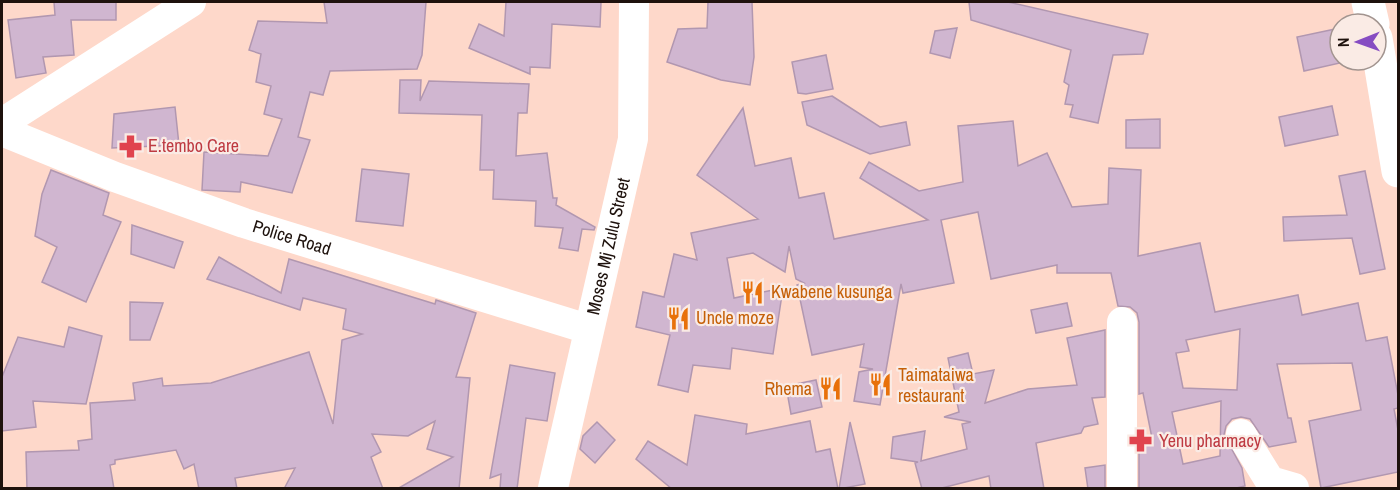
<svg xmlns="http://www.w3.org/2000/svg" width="1400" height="490" font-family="'Archivo Narrow',sans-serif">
<rect width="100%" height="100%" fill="#fed8ca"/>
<g fill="#d0b6d0" stroke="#b197b0" stroke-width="1.5" fill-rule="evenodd">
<polygon points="54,2 116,2 116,20 71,20 74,55 43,57 46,73 16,78 8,20 55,15"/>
<polygon points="324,2 426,2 422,55 417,69 330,71 323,95 310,92 298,137 310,140 292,193 241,182 240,192 202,190 204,152 268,156 282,119 264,114 271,86 256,82 261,54 249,50 258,21 327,23"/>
<polygon points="506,2 601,2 600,27 552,24 550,68 530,67 530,74 469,48 479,24 504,36"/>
<polygon points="708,2 752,2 754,57 750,85 721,80 667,62 678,29 707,28"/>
<polygon points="969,2 1008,2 1148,34 1143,54 1113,55 1098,123 1070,117 1073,105 1065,104 1069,85 1064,82 1071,50 971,20"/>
<polygon points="957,28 950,58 930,53 935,31"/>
<polygon points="1340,28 1340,63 1304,71 1297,37"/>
<polygon points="826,55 833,89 806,94 798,93 792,62"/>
<polygon points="400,80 421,80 420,101 429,81 529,84 527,113 518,113 516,156 547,153 553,198 557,198 556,205 595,227 594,230 582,229 578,251 559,248 563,228 535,226 536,201 493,199 494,170 480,170 482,115 399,113"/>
<polygon points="832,96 880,127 906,122 910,145 870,154 807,125 802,102"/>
<polygon points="1332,106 1338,135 1285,146 1279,117"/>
<polygon points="175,107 179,145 112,148 114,114"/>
<path d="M743,108L755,166L791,158L799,198L824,193L834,239L928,220L860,178L869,162L919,191L963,182L958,126L1013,121L1018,166L1047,153L1072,207L1108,204L1109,168L1141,170L1138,256L1200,243L1215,312L1298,295L1302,315L1358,303L1366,341L1387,337L1398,395V408L1394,409L1398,430V472L1321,488L1309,421L1361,410L1352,363L1277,364L1288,418H1291L1296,442L1269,447L1250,419L1241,417L1232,419L1226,426L1224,435L1242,468L1245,486L1232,489H1139V446L1153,443L1143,393L1139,394V322L1137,313L1130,307L1118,306L1111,273H1057V265L991,279L978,212L941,220L954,283L903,293L901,284L880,405L854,401L859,372L873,369L860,367L864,344L812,355L797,285L804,283L796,279L789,246L785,272L753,253L727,258L734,298L783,288L773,354L732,348L730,369L693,365L688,392L658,385L670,335L636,327L643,292L664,297L674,254L697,260L691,233L758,219L697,175ZM1240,329L1237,390L1183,388L1176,353L1189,351L1186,340ZM1221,401L1220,456L1183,464L1172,412Z"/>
<polygon points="1160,119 1160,148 1126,148 1126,120"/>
<polygon points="362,169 409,174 403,226 356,221"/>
<polygon points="51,170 109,193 103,215 121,222 86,302 42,282 57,247 35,236 42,194"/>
<polygon points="1365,171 1385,269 1360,274 1352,238 1284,241 1283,217 1347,215 1339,176"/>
<polygon points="132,225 183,242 174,268 131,254"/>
<polygon points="219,257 281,293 289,259 435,304 436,300 476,313 456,377 470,378 459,489 397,489 453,457 427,449 435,421 408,436 372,434 381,452 371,457 383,489 284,489 295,468 235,478 237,489 199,489 194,464 184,469 176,450 115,460 115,464 110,465 114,489 27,489 26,452 79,450 78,441 92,439 90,403 135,400 133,383 162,378 163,386 211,383 309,352 333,424 342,340 362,334 343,329 346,309 303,298 300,310 207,279"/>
<polygon points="130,302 163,303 150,340 130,340"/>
<polygon points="1067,303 1072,326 1036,333 1031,310"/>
<polygon points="69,327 102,336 86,404 33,401 36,427 2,431 2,377 18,337 64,347"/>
<polygon points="1105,330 1105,397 1092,398 1098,424 1084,427 1081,433 1036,443 1044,489 991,489 989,476 938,489 922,489 915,463 918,462 891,458 893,437 925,431 921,461 967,449 962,424 971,422 944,417 959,412 948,358 968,353 973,374 994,370 985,403 1028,389 1077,385 1067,338"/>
<polygon points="510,365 555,373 547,421 526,418 517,489 500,489 501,474 490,478"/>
<polygon points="816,380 822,407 791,414 786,386"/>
<polygon points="695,415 747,424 746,434 810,421 816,452 830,449 838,489 672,489 636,459 648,441 687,465"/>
<polygon points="597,422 615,440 595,463 580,449 583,436"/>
<polygon points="850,422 865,484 839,489"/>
<polygon points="1105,465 1105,489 1088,489 1085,468"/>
</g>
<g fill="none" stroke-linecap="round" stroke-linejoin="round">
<g stroke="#fff" stroke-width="30">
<polyline points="2,123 191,2"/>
<path id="s1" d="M2,131L115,177L244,223L588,329"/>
<polyline points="1122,322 1122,488"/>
<polyline points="1241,434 1270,481 1294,488"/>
<path id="s2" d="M553,488L633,139L634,2"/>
</g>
<g stroke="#fff" stroke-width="33">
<polyline points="1368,2 1373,24"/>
<polyline points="1376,38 1398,171"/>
</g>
</g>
<defs>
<symbol id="pharmacy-bare" viewBox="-9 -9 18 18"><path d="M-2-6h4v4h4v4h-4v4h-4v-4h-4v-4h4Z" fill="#e0444e" stroke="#faebe5" stroke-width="2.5" paint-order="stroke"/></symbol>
<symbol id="restaurant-bare" viewBox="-9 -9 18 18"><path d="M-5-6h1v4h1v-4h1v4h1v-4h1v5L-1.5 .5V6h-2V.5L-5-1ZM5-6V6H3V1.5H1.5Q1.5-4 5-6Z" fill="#e8710a" stroke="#faebe5" stroke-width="2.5" paint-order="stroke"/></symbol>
</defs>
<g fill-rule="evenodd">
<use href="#pharmacy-bare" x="114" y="130" width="33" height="33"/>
<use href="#restaurant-bare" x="736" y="276" width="33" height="33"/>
<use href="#restaurant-bare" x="662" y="302" width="33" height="33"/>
<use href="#restaurant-bare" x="864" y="368" width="33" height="33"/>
<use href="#restaurant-bare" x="814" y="372" width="33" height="33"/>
<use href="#pharmacy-bare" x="1124" y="424" width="33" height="33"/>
</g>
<g text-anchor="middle" stroke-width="4.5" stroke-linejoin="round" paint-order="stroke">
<g font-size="18" fill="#be3a42" stroke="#faebe5" text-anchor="start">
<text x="148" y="152">E.tembo Care</text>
<text x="1159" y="447">Yenu pharmacy</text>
</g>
<g font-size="18" fill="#1e120d" stroke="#faebe5">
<text dy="6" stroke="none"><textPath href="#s1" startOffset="309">Police Road</textPath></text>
<text dy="6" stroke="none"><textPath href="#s2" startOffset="248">Moses Mj Zulu Street</textPath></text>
</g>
<g font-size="18" fill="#c56008" stroke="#faebe5" text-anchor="start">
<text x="771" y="298">Kwabene kusunga</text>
<text x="696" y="324">Uncle moze</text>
<text x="898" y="381">Taimataiwa<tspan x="898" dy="21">restaurant</tspan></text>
<text x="812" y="395" text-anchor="end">Rhema</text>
</g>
</g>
<rect width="1400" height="490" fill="none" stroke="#1e120d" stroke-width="6"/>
<g transform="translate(1358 42) rotate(269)"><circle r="28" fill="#faebe5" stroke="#a2948f" stroke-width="1.5"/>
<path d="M0-4.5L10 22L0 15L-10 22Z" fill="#864cc2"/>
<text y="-9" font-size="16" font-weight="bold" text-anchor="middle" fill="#1e120d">N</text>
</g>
</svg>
